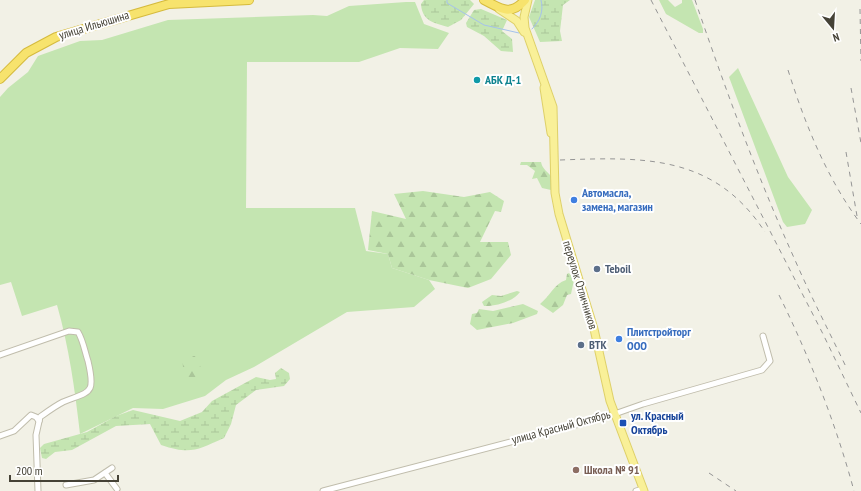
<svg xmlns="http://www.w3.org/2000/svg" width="861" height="491" font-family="'PT Sans Narrow',sans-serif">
<defs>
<pattern id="forest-firs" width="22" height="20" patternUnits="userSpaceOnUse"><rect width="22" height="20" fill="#c4e5b1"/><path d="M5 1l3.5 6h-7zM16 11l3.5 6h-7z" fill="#aac699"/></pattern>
<pattern id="wetland-marsh" width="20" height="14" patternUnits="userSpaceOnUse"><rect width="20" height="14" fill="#c4e5b1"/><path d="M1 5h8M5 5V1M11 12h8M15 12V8" fill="none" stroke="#aac699"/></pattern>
</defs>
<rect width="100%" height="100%" fill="#f2f1e6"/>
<g fill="#c4e5b1">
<polygon points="659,0 668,0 675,7 682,3 682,0 692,0 703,29 703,33 699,33 666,14"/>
<path d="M406,2H415L424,24L449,33L438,49L400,48L359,62H247L246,208H355L366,251L388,254L392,268L429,280L435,289L414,307L347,312L254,367L226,380L205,396L163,409L133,408L80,434C75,390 69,347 57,305L22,316L11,282L0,285V97L8,88L28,72L38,56L80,41L102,40L168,20L313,15L327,16L349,6Z"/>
<polygon points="738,68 788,177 812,210 805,224 787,227 783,222 729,77"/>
</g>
<g fill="url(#forest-firs)">
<path d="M521,162H541C543,174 558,173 551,190L542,188L537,178L532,179L535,171L527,165H520Z"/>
<polygon points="423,191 464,197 490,192 504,201 501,212 495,211 480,242 508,242 511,255 491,279 468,288 429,280 392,268 388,254 368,250 372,211 406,219 394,194"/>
<path d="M569,273L574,280L571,294L567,295L563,305L553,313L540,304C550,296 554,284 566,280L567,274Z"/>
<path d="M517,291L520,292C514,301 495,307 484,306L482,302L492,295L501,296Z"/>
<polygon points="523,304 538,311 537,314 513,323 477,330 470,324 472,314 477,313 479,309 493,311"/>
<polygon points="182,355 189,361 193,356 197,356 203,375 200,382 188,382 184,380"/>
</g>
<g fill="url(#wetland-marsh)">
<path d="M424,0H470L474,4L461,20L448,27C434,23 422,21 421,4Z"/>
<polygon points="535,0 570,0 563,5 560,31 562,41 540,42 529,17"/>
<polygon points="481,9 507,20 502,31 512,39 513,52 501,51 484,36 467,27 466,23 474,10"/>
<path d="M281,368L289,373L290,379L284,386L256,390L236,405L231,424L224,438C197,450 191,455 161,445L150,424L116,426L72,450L55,452L46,459L42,458L40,448L44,444L87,432L116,416L133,410L180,421L202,412L212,401L256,377L270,380L276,379L275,373Z"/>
</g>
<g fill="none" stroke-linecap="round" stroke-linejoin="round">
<g stroke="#a5c2ec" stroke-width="1">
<polyline points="447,0 447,3 484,25 519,33"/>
<path d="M532,29C540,21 544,11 541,0"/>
</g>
<defs>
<g id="minor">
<path d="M0,355L69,331L78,332C83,340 85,352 88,361C96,395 90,391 63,402C55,406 47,412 40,417L36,435L38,491"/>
<polyline points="0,436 14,431 31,415 36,417 39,421"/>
<polyline points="105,473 117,489"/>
<polyline points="66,485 94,480 112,468"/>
<polyline points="323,491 606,417 643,404 762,370 770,361 763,336"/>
<polyline points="636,491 643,489"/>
</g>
<g id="major">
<polyline points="528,0 524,17 525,28 553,107 555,193 559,214 594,329 610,401 644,491"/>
<polyline points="499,9 517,21 524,32"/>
<polyline points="544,88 551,133"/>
</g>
<g id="highway">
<path d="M484,0C500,8 510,17 525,0"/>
<polyline points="0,79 26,53 56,37 169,4 249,0"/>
</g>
</defs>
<use href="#minor" stroke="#c0bdac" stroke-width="7"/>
<use href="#major" stroke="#ded069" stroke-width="9"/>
<use href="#highway" stroke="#d5ba3d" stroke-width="10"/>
<use href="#minor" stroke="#fff" stroke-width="5"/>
<use href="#major" stroke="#f9f098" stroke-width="7"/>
<use href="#highway" stroke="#f7e36d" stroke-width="8"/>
<g stroke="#959595" stroke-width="1" stroke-dasharray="5 5" stroke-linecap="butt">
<polyline points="651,0 823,334 861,413"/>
<path d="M695,0C725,88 757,176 795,260C811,297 830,333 847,369"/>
<polyline points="860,9 861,61"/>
<path d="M788,70C805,124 827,179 861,224"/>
<polyline points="851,88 861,143"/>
<polyline points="846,152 857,216"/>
<path d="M560,160C643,157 714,154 765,232"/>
<path d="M779,295C810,358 836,424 854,491"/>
<polyline points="709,473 736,491"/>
</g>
</g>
<circle fill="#0f9aa8" stroke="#fff" stroke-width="1.5" cx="477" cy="80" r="4"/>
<g fill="#3f7fe0" stroke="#fff" stroke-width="1.5">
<circle cx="574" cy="200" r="4"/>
<circle cx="619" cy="339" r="4"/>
</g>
<g fill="#5c6f8a" stroke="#fff" stroke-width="1.5">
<circle cx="597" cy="269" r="4"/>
<circle cx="581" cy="345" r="4"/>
</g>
<rect fill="#1a4fb4" stroke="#fff" stroke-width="1.5" x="619" y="419" width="8" height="8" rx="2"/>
<circle fill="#8d6e63" stroke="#fff" stroke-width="1.5" cx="576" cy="470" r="4"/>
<g text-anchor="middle" stroke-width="4" stroke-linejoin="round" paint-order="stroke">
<g font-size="12" fill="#454236" stroke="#fff">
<text transform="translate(94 25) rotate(-17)" y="4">улица Ильюшина</text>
<text transform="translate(580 285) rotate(73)" y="4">переулок Отличников</text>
<text transform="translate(561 427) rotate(-15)" y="4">улица Красный Октябрь</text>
</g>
<g font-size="12" font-weight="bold" fill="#0d838f" stroke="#fff" text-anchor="start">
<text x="485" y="84">АБК Д-1</text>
</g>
<g font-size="12" font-weight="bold" fill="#366cbe" stroke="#fff" text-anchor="start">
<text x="582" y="197">Автомасла,<tspan x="582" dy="14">замена, магазин</tspan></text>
<text x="627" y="336">Плитстройторг<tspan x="627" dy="14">ООО</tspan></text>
</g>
<g font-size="12" font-weight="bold" fill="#4e5e75" stroke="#fff" text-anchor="start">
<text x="605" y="273">Teboil</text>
<text x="589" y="349">ВТК</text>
</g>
<g font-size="12" font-weight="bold" fill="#164399" stroke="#fff" text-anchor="start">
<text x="631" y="420">ул. Красный<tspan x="631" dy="14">Октябрь</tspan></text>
</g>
<g font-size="12" font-weight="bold" fill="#785e54" stroke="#fff" text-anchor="start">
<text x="584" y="474">Школа № 91</text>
</g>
</g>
<g transform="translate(833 28) rotate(162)" stroke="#ffffff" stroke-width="3" paint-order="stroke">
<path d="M0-3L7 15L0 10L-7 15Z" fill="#454236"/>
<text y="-6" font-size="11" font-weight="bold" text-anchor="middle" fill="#454236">N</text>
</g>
<path d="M10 475v6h108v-6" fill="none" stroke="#454236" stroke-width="2"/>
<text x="16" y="475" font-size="12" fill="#454236" stroke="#ffffff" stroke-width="3" paint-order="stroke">200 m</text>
</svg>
